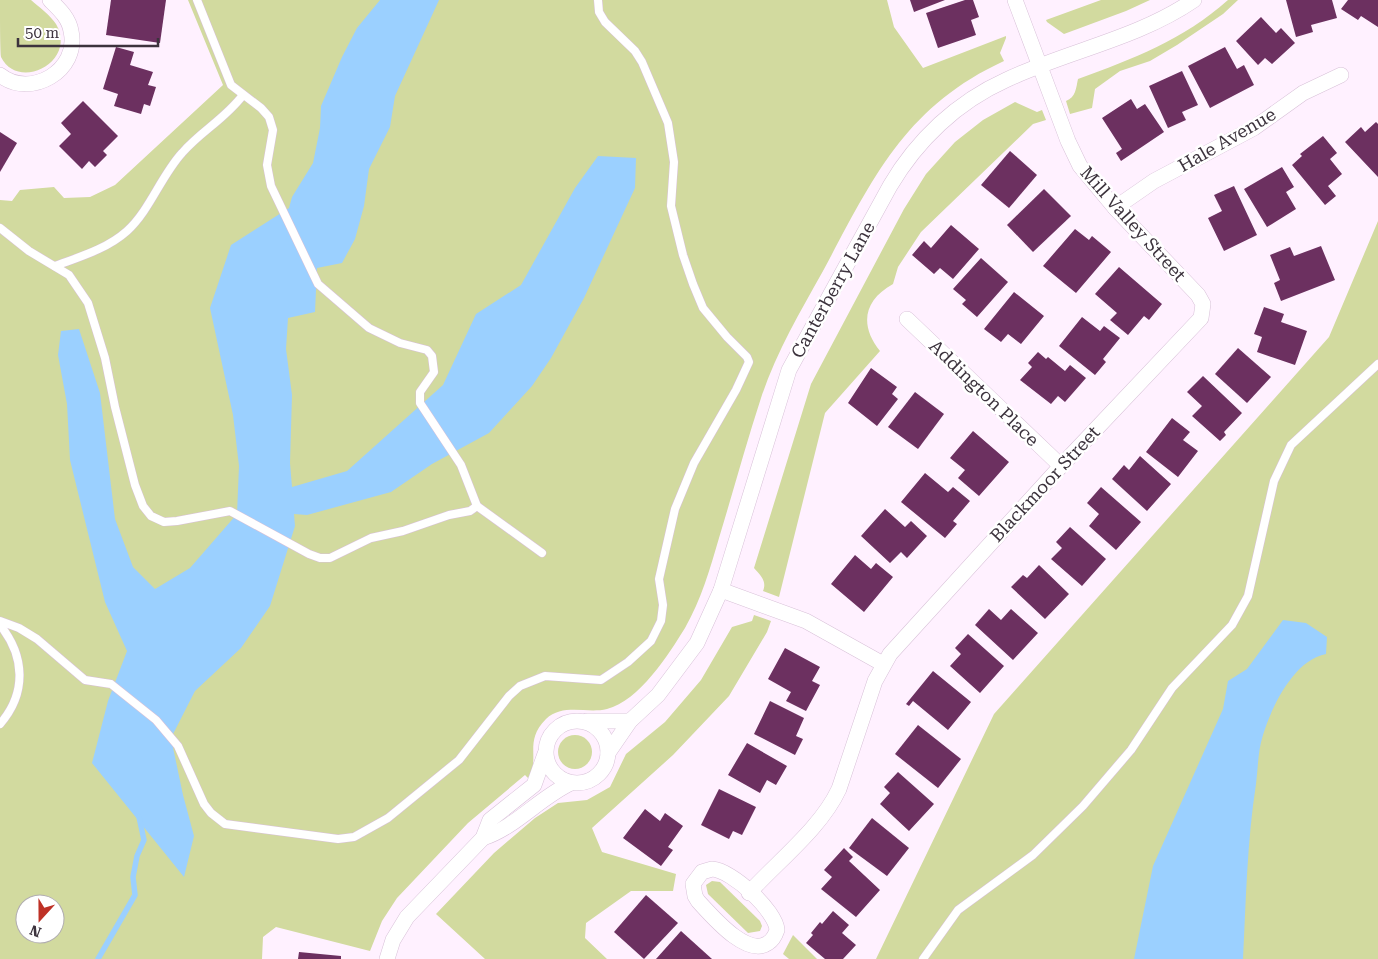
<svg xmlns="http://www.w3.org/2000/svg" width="1378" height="959" font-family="'Roboto Serif',serif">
<rect width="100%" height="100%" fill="#fff1ff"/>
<g fill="#d2da9f" fill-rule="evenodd">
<path d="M0,0H31C39,7 50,15 56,24C78,62 18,92 1,57C0,50 0,10 0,0Z"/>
<path d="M188,0H887L894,27L923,68L1006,36V38L1000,53L1004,61C904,107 872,180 823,271C800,312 776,353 761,398C746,444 733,492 719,538C710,569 701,600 685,628C669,654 639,701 607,709C587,714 563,703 546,719C523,742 541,759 528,778L525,775L468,823L397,898L382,921L370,951L276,927L263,937L262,959H0V200L12,201L20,190L54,187L64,198L90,197L115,185L223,85ZM25,904H55V934H25Z"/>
<polygon points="1101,0 1150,0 1126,11 1064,34 1047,22 1046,20"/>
<path d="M1228,0H1238L1223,14L1177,45L1150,61L1120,71L1095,89L1092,108L1070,114L1066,101C1076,97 1076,88 1078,79C1133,59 1183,40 1228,0Z"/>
<path d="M1015,102L1037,112L1042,110L1046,120L1033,124L921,232L898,267L893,284C864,300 859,325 880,351L825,413L779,597L763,591C767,581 761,576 754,568L811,384L904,209L926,174L955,142L983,120Z"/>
<polygon points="1378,221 1378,959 876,959 994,714 1329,337"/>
<polygon points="754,615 771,621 767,632 729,696 673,755 592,828 602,852 676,874 673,891 631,891 586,923 585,938 607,959 485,959 436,914 494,853 535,818 558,803 587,800 610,787 626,754 665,722 701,680 732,627 752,621"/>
<circle cx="575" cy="752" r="17"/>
<polygon points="712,881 720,882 760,921 762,926 760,931 748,933 708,894 706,885"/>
<polygon points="793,935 817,959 789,959 783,954"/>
</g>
<g fill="#9bd0ff">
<polygon points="380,0 439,0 395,96 390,127 369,169 364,206 355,239 342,263 317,268 315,312 288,318 286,349 292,395 290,463 292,487 347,471 443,385 476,314 521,285 575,188 598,156 636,158 635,188 584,298 551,358 532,386 489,433 432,464 391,492 307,515 294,514 295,526 270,606 241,648 195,691 171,738 183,795 194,836 184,877 92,763 108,701 127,651 105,602 70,460 67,404 58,355 61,331 79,329 100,393 115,519 133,567 155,589 190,568 237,514 239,466 233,415 210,308 231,245 289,208 292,197 313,163 320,128 321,106 342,57 357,28"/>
<path d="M1283,620L1306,623L1327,637L1326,654C1294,660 1272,706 1263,735C1258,750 1258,768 1256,784C1247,842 1246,900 1243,959H1134L1153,866L1223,709L1228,681L1247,669Z"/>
</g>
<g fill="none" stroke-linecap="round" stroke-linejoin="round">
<polyline stroke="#9bd0ff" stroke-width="5.5" points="98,959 135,895 133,877 137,856 144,840 139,817"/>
</g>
<g fill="#6c3060">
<polygon points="111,0 166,0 160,43 106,35"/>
<polygon points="910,0 945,0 914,12"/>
<polygon points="965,0 973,0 979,17 971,20 976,35 938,48 926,13"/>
<polygon points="1286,0 1332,0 1337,18 1311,25 1313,32 1296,37"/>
<polygon points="1348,0 1378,0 1378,27 1361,16 1358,20 1341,9"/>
<polygon points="1261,17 1276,33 1281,28 1295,43 1272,64 1265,58 1258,65 1236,41"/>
<polygon points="116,47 134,52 130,65 153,72 148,85 156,87 150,106 144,104 141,114 114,106 118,94 103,89"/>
<polygon points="1225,47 1237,69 1244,65 1254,85 1210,108 1188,66"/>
<polygon points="1182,71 1198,105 1182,112 1186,120 1168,128 1149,86"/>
<polygon points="1131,99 1137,109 1145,104 1164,132 1121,161 1116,153 1122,149 1102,118"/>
<polygon points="83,101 118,136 103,151 107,155 95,167 89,161 82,169 59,146 71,134 61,123"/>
<polygon points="1376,122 1378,124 1378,177 1345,142 1361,127 1365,132"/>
<polygon points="0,132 17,143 0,172"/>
<polygon points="1323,136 1337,153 1330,159 1342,174 1328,186 1336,196 1325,205 1292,165 1302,156 1300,154"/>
<polygon points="1010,151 1037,175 1009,208 981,185"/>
<polygon points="1282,167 1294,187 1286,192 1296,209 1267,227 1244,189"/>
<polygon points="1234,186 1257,235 1224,251 1208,218 1222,211 1214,195"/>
<polygon points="1044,189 1071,216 1033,252 1007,225"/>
<polygon points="951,225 979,249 953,279 940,268 934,274 912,255 924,241 931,248"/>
<polygon points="1075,229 1089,240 1092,236 1111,252 1076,293 1043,266"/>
<polygon points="1321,246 1335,280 1281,301 1274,283 1280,280 1270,255 1290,247 1294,256"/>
<polygon points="981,258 1008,282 977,317 962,304 966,300 953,289"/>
<polygon points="1119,267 1162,304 1149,320 1144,316 1128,335 1110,320 1117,313 1095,294"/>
<polygon points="1014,292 1044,316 1021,344 1008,334 1001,342 984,329"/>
<polygon points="1264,307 1284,314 1281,322 1307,331 1295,365 1257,352 1262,337 1254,334"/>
<polygon points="1082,317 1100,331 1104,326 1120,338 1103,359 1106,362 1095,375 1059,346"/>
<polygon points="1238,348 1271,377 1247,403 1215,374"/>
<polygon points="1038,352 1046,359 1048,357 1065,371 1070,365 1086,378 1065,402 1058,396 1051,404 1020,380 1032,367 1028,363"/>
<polygon points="871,368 897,387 892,394 898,399 877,426 848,403"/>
<polygon points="1203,376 1242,413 1224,432 1226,435 1220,441 1192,416 1202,406 1187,392"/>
<polygon points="915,392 944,414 918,449 888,427"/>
<polygon points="1172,418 1190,432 1183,440 1198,451 1178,477 1146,452"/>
<polygon points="973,431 1009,462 979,496 958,478 965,470 950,458"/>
<polygon points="1140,456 1171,484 1147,511 1112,479 1124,465 1129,470"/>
<polygon points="925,473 948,492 953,487 970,501 953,521 957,524 945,538 901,502"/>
<polygon points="1101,487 1141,522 1116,550 1089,526 1099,514 1087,503"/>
<polygon points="885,509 905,527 911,521 927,536 907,558 901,552 890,563 861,536"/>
<polygon points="1070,527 1106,559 1082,586 1051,559 1062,548 1056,542"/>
<polygon points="855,555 871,569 876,563 893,577 864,612 831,584"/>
<polygon points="1039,565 1069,594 1045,619 1011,587 1023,575 1027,578"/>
<polygon points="989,609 1001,620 1011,609 1038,633 1013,660 975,625"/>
<polygon points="968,634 1004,666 980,693 950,666 961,654 955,648"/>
<polygon points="785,648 820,667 812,681 820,685 806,711 786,701 791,692 768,679"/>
<polygon points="933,671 971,702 948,730 913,701 909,706 906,704"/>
<polygon points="770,701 804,718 796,736 803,739 795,755 754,734"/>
<polygon points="918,725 961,759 938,788 895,754"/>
<polygon points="747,743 787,766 776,785 767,780 760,793 728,775"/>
<polygon points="898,772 934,804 909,831 880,804 890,793 884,787"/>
<polygon points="719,789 756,807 742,835 733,831 729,839 701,825"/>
<polygon points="645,809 660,821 665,813 683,826 668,847 673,850 661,866 623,838"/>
<polygon points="872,818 909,848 887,876 849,848"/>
<polygon points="844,848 853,857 849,861 880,890 856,917 821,889 832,877 824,870"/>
<polygon points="646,895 678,923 644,959 614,932"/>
<polygon points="833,911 849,925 842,933 856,945 843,959 825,959 806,943 813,935 811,933 820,922 822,924"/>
<polygon points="681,931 712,959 656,959"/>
<polygon points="299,952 341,956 341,959 298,959"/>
</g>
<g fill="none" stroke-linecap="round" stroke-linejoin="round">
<defs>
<g id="service">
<polyline points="197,0 231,85 261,108 269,117 273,130 267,165 271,186 318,284 369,328 400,343 427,350 432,356 434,372 420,392 420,403 461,465 477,506 542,553"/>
<polyline points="0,228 29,251 69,275 88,303 105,358 115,407 135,485 143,506 151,516 164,522 177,521 230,511 309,554 320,558 330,558 371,538 403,531 449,515 470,511 477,506"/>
<path d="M55,266C79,257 107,249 127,231C150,210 161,176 182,153C201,131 225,119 243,95"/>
<polyline points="0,621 19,628 37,639 85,680 111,684 156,720 178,746 204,804 211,813 225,824 338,839 354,837 388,818 459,760 509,696 520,686 545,676 601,680 628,662 651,641 661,621 663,605 659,579 675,509 694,463 736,390 749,362 747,357 727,337 703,308 693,284 683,255 671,206 674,162 668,123 642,62 635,51 605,22 599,12 598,0"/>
<path d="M0,625C25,656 27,693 0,724"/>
<polyline points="923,959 958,910 1033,855 1083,806 1131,750 1172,688 1232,625 1248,596 1274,481 1291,445 1378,364"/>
</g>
<g id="minor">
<path d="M0,75C30,99 80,71 71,31C69,18 59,9 50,0"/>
<polyline points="1115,208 1154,181 1254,128 1303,93 1341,75"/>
<polyline points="907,319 1061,466"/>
<polyline points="721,590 806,621 883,664"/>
<circle cx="577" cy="752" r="31"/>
<polyline points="587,721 630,721"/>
<path d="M608,753L630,721L658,695L697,643L721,590L789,370L890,186C917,140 957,102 1006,80C1067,51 1137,39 1194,0"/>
<path d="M483,838C516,827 539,798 571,783"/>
<path d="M712,869C732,870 776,911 777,930C775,936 773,940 768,943C747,958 712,916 698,901L695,896L693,884L702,872Z"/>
<path d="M749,893C778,861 821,828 839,789L875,681L890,654L1061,466L1201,318L1203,304L1198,295L1115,208L1080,166L1068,141L1015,0"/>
<polyline points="387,959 393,940 407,917 483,838 490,820 534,785 545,754"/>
</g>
</defs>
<use href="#service" stroke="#d8c1d8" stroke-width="9"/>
<use href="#minor" stroke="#d8c1d8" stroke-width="16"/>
<use href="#service" stroke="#fff" stroke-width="8"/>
<use href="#minor" stroke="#fff" stroke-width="15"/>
</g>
<g text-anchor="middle" stroke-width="5" stroke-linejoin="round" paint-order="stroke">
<g font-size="18" fill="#3c333d" stroke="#fff">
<text transform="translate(1227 140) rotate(-30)" y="6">Hale Avenue</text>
<text transform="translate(1133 224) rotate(48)" y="6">Mill Valley Street</text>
<text transform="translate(833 290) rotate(-61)" y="6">Canterberry Lane</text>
<text transform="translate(984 393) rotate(44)" y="6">Addington Place</text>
<text transform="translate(1045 484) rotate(-47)" y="6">Blackmoor Street</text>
</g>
</g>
<g transform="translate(40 919) rotate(201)"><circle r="24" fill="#ffffff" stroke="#b1adb1"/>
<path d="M0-4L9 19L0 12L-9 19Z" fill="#be3126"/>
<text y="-8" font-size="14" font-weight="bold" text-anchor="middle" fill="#3c333d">N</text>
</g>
<path d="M18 38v8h140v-8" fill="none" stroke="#3c333d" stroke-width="2.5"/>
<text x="25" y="38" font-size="15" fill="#3c333d" stroke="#ffffff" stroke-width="4" paint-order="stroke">50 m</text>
</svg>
